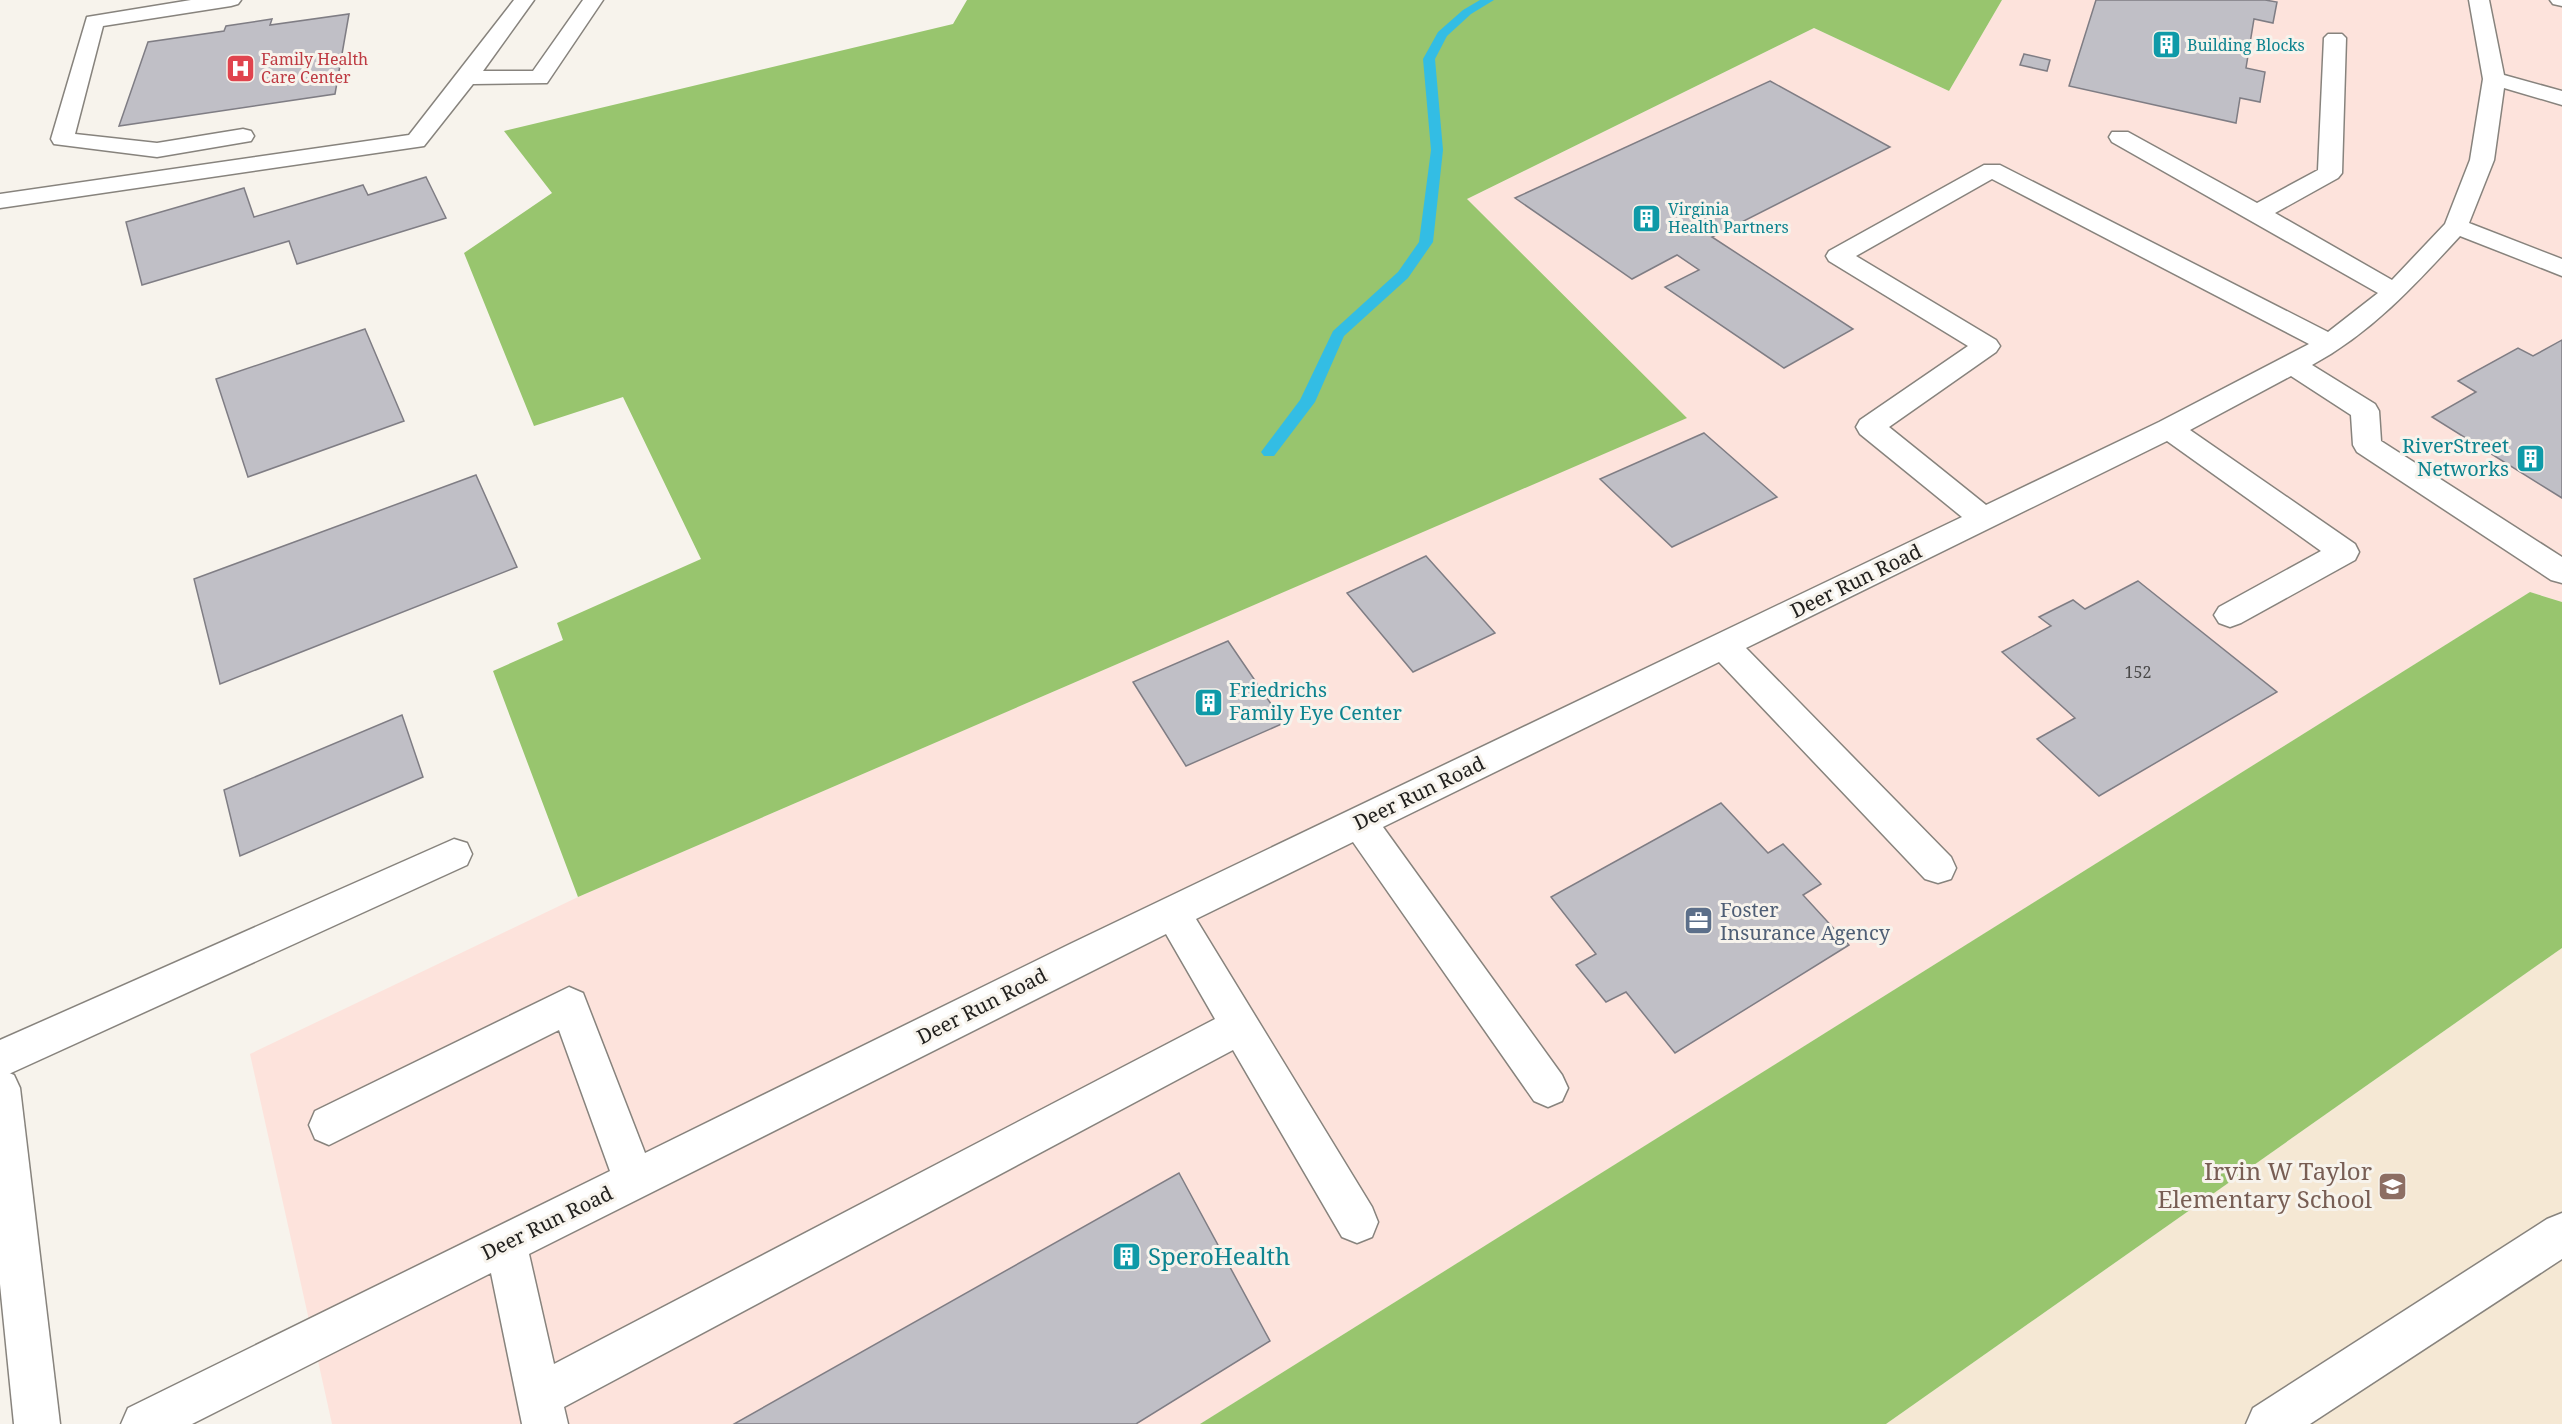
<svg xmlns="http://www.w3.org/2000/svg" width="2562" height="1424" font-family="'Noto Serif',serif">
<rect width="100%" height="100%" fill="#f7f3ec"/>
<polygon fill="#fde3dc" points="2002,0 2562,0 2562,602 2530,592 1200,1424 332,1424 250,1054 578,897 1686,418 1467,199 1814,28 1949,91"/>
<polygon fill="#f5e8d4" points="2562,948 2562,1424 1886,1424"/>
<g fill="#98c56e">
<polygon points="967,0 2002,0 1949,91 1814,28 1467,199 1687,418 578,897 493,671 563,640 557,623 701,559 623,397 534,426 464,253 552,193 504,131 953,24"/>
<polygon points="2530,592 2562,602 2562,948 1886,1424 1200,1424"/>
</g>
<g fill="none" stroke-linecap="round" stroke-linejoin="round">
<polygon fill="#33bde4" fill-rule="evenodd" points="1480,0 1494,0 1471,14 1447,36 1435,59 1443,150 1433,242 1408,278 1344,336 1315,402 1274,456 1264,456 1261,452 1300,400 1333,331 1398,272 1419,242 1431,150 1423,59 1438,32 1463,10"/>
</g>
<g fill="#c0bfc6" stroke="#7f7d84" stroke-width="1.5">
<polygon points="2096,0 2265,0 2277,2 2273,23 2254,19 2246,68 2265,72 2260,102 2240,98 2236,123 2069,86"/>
<polygon points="349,14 335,94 119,126 148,42 224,31 226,26 272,19 270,25"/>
<polygon points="2024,54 2050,60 2047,71 2020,65"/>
<polygon points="1770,81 1890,147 1712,237 1853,329 1784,368 1665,287 1699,270 1677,255 1632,279 1515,198"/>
<polygon points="426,177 446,218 297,264 289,241 142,285 126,222 244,188 254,217 363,185 368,195"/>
<polygon points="365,329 404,421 248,477 216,379"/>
<polygon points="2562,340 2562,498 2432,417 2476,392 2458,381 2518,348 2533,356"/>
<polygon points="1704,433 1777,497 1672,547 1600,479"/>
<polygon points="476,475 517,567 220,684 194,579"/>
<polygon points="1426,556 1495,633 1413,672 1347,593"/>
<polygon points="2138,581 2277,692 2099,796 2037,739 2075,718 2002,652 2051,626 2039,617 2073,600 2085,609"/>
<polygon points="1228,641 1284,723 1186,766 1133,682"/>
<polygon points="402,715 423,777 240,856 224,790"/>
<polygon points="1721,803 1768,853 1783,844 1821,884 1803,895 1849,945 1675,1053 1626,992 1606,1002 1576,965 1596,954 1551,897"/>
<polygon points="1179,1173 1270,1341 1136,1424 734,1424"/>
</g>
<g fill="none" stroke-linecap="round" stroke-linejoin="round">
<defs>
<g id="minor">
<polygon points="191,0 241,0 238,4 231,6 103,26 75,134 157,143 243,129 251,131 254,136 251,141 157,157 54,144 51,139 87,17"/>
<polygon points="514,0 534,0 483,71 533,71 583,0 603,0 547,83 473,84 424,146 0,208 0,194 409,135"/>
<path d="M2469,0H2489L2504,75L2562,91V105L2504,88L2494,160L2469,223L2562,259V276L2460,236C2415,285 2371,333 2312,365L2375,404L2379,411L2381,441L2562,557V583L2551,580L2357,452L2353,445L2351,415L2291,376L2190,430L2355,544L2359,552L2355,560L2241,623L2230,627L2219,623L2214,615L2219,607L2321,551L2167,441L1746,648L1951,857L1956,868L1951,879L1938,883L1925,879L1719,662L1383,827L1562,1075L1568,1088L1562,1101L1548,1107L1534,1101L1353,842L1196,919L1372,1207L1378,1222L1372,1237L1357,1243L1342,1237L1233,1050L564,1407L568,1424H522L491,1273L192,1424H121L128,1408L610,1171L559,1030L329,1145L315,1139L309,1125L315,1111L569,987L583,993L645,1153L1070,944L1962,517L1860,434L1856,427L1860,420L1968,346L1829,261L1826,256L1829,251L1984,165H2000L2328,332L2378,293L2112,142L2109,137L2112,132H2128L2257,203L2318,170L2324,38L2328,34H2342L2346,38L2342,173L2338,178L2275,213L2392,280L2445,224L2470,160L2483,79ZM1992,179L2309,344L2159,422L1986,505L1889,427L1996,352L2000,346L1996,340L1856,256ZM1166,934L1215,1019L554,1364L529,1254Z"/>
<polygon points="2550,0 2562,0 2562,6 2553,4"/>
<polygon points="454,839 467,843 472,854 467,865 0,1078 0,1040"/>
<polygon points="2562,1213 2562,1259 2310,1424 2246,1424 2253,1408 2547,1219"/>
</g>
<polygon id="major" points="0,1069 14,1075 20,1088 60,1424 14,1424 0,1284"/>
</defs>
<use href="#minor" stroke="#87837d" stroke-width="3"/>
<use href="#major" stroke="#87837d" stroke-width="3"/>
<use href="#minor" fill="#fff" fill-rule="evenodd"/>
<use href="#major" fill="#fff" fill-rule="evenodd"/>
</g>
<defs>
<symbol id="building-square" viewBox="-11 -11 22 22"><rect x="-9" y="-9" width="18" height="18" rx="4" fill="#0f9aa8" stroke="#f7f3ec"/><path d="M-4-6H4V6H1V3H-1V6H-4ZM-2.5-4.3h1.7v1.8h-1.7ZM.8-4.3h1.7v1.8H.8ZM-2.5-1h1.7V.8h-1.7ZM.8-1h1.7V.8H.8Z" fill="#fff"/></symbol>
<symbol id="hospital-square" viewBox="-11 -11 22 22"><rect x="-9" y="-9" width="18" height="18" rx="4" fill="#e0444e" stroke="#f7f3ec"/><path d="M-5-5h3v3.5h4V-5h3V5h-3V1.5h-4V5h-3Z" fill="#fff"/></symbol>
<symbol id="office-square" viewBox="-11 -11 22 22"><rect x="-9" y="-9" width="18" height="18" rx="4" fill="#5c6f8a" stroke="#f7f3ec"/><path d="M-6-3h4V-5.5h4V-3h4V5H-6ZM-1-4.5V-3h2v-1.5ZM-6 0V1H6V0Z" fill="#fff"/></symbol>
<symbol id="school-square" viewBox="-11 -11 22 22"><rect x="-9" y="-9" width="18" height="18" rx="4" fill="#8d6e63" stroke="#f7f3ec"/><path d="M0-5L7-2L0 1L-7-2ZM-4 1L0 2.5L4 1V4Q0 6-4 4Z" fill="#fff"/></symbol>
</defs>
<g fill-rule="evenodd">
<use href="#building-square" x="2150" y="28" width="33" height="33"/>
<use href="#hospital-square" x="224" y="52" width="33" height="33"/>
<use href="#building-square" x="1630" y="202" width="33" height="33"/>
<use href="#building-square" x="2514" y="442" width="33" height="33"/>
<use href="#building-square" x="1192" y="686" width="33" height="33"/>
<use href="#office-square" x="1682" y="904" width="33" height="33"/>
<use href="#school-square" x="2376" y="1170" width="33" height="33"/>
<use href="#building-square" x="1110" y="1240" width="33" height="33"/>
</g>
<g text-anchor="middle" stroke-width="6" stroke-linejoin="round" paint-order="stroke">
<g font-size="16" fill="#0d838f" stroke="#f7f3ec" text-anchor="start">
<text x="2187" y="51">Building Blocks</text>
<text x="1668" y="215">Virginia<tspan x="1668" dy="18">Health Partners</tspan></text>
</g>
<g font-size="16" fill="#be3a42" stroke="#f7f3ec" text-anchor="start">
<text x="261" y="65">Family Health<tspan x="261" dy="18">Care Center</tspan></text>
</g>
<g font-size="16" fill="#494848">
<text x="2138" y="678">152</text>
</g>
<g font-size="20" fill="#0d838f" stroke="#f7f3ec" text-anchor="end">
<text x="2509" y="453">RiverStreet<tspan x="2509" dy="23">Networks</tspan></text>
<text x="1229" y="697" text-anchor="start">Friedrichs<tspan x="1229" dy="23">Family Eye Center</tspan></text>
</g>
<g font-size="20" fill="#21201e" stroke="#f7f3ec">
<text transform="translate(1856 581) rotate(-26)" y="7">Deer Run Road</text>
<text transform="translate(1419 793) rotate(-26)" y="7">Deer Run Road</text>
<text transform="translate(982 1006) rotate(-27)" y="7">Deer Run Road</text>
<text transform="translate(547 1223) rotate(-26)" y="7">Deer Run Road</text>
</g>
<g font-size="20" fill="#4e5e75" stroke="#f7f3ec" text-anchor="start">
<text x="1720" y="917">Foster<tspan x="1720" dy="23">Insurance Agency</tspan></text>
</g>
<g font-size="24" fill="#785e54" stroke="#f7f3ec" text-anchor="end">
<text x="2372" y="1180">Irvin W Taylor<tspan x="2372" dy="28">Elementary School</tspan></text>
</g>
<g font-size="24" fill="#0d838f" stroke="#f7f3ec" text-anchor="start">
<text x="1148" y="1265">SperoHealth</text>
</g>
</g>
</svg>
